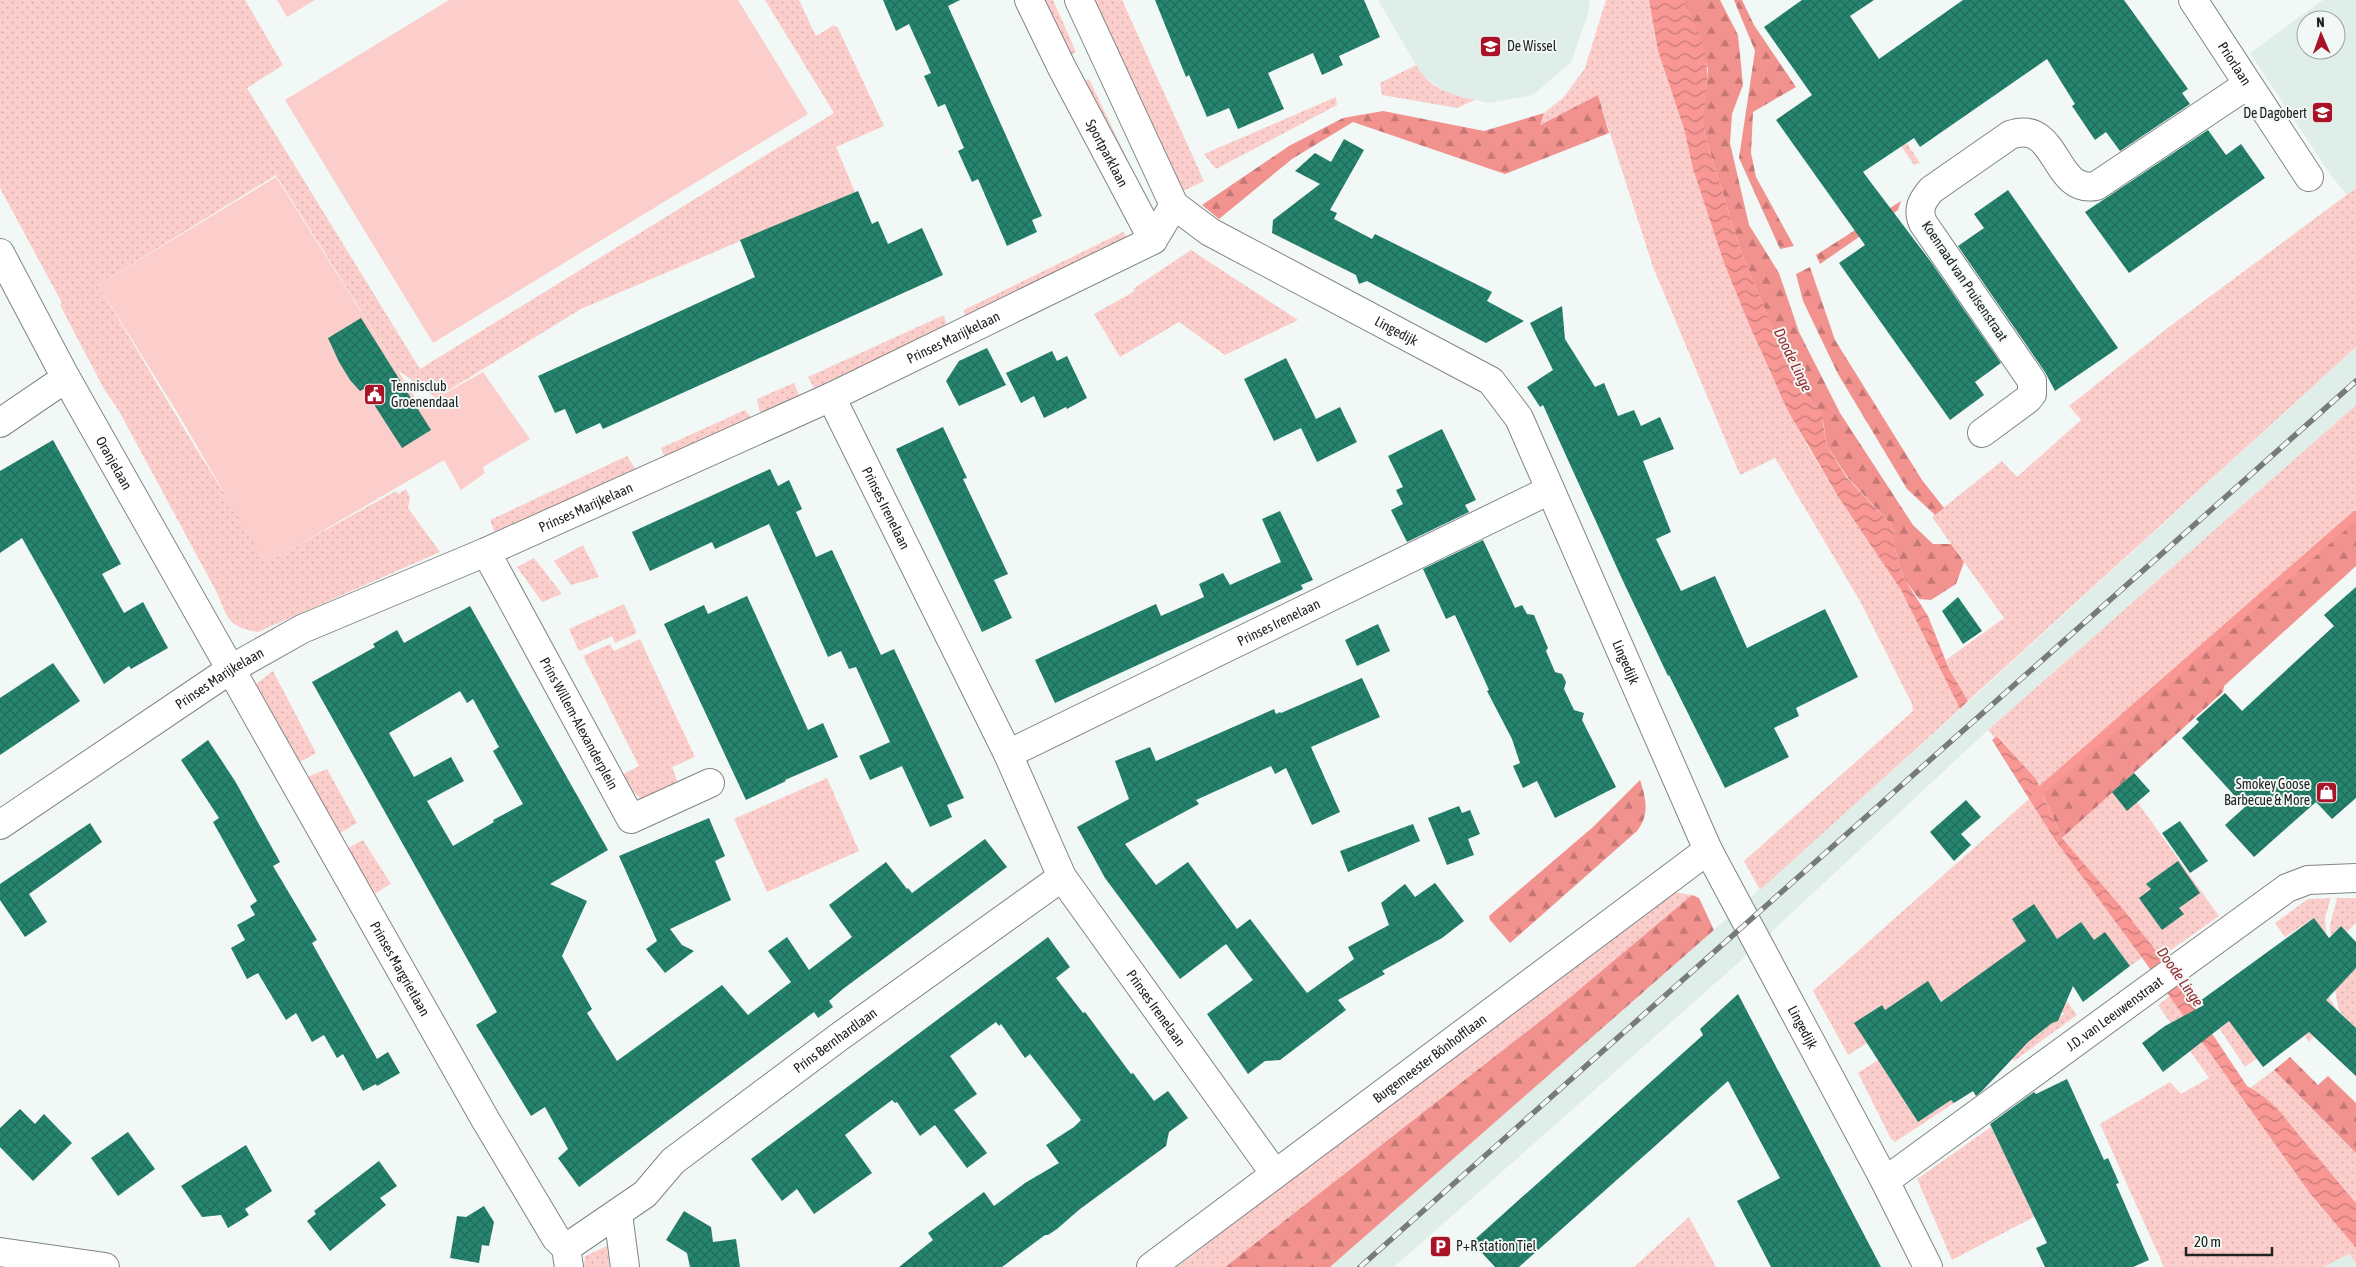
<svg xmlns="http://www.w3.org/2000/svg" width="2356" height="1267" font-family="'Asap Condensed',sans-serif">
<defs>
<pattern id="green-dots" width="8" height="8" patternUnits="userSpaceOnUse" patternTransform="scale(1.25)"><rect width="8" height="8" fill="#fccecb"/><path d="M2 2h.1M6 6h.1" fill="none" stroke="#d8b1ae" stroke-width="1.8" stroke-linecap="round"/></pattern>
<pattern id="forest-firs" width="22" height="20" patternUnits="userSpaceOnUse" patternTransform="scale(1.25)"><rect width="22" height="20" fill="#f2928f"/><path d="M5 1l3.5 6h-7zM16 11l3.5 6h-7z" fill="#c47774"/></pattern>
<pattern id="water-waves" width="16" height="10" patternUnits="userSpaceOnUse" patternTransform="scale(1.25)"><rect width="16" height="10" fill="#f89794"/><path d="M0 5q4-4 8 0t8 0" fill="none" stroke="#c87b78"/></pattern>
<pattern id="building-cross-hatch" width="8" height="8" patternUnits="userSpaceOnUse" patternTransform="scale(1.25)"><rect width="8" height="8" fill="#26856e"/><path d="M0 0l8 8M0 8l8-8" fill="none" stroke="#206c5a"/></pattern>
</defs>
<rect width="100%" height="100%" fill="#f1f8f5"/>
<g fill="#dfeee9" fill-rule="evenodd">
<polygon points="1378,0 1590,0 1588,14 1571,62 1533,95 1489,103 1450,95 1422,75"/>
<path d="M2323,0H2356V187L2347,195L2330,174L2250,53ZM2306,20H2336V50H2306Z"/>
<polygon points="2356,347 2356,405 1988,730 1737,964 1394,1267 1330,1267 1714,930 1951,718"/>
<polygon points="2349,1254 2356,1263 2356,1267 2323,1267"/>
</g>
<g fill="url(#green-dots)">
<path d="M0,0H245L283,65L247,88L420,369L834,113L765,0H799L816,36L834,25L838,28L884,126L836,147L855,192L581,309L436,398L398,370L276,175L98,285L195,447L268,562L396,491L398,494L406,489L410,498L408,508L440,552L258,632C227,627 228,618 216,591L119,411L104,389L60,305L62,303L0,188Z"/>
<polygon points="1035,0 1053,0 1076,52 1062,59"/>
<polygon points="1088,0 1122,0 1204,181 1177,194"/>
<polygon points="1606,0 1649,0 1658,51 1684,129 1693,169 1724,263 1748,322 1775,382 1808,447 1839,498 1901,590 1960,709 1760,890 1744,861 1903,720 1913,711 1912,704 1860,601 1775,458 1740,475 1653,267 1598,96 1539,125 1544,113 1564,97 1585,68"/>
<path d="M1416,65C1429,88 1450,95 1475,100L1457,108L1382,95L1380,83Z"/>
<polygon points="1864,78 1920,163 1914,165 1858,83"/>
<polygon points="1089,79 1149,205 1074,86"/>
<polygon points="1336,97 1337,105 1216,169 1204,154"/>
<polygon points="2356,188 2356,347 1968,701 1949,669 1946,660 2004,618 1932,517 2002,461 2017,477 2081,420 2069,406 2169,327"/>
<polygon points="1123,232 1131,243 965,322 964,310"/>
<polygon points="1191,250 1298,320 1225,355 1179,322 1120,357 1094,314 1135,291 1133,289"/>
<polygon points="944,315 947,327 816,391 808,377"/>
<polygon points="794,383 801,400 761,417 757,399"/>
<polygon points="2356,405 2356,509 2041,790 2036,779 1998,736 1995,738 1988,730"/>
<polygon points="745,410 754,421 666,459 661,448"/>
<polygon points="627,456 638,473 495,534 490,520"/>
<polygon points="583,545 599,577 571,585 554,561"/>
<polygon points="534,558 562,594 542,602 517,567"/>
<polygon points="624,604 637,633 615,643 612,636 579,651 569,629"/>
<polygon points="640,639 695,757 672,767 680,788 642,799 626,786 619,776 639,766 583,656 610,644 614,651"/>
<polygon points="273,671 316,753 300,762 256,684"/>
<polygon points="327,769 357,823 338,834 307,777"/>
<polygon points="827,778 859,851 767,892 734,819"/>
<polygon points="2123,782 2219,916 2161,957 2123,909 2062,838"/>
<polygon points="2029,799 2055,840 2142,958 2130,966 2105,932 2094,940 2081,922 2034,955 2035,1035 2040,1034 2042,1030 2064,1014 2047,991 2055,985 2077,1015 2014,1061 2010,1055 1948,1009 1927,982 1885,1010 1881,1005 1855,1023 1867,1043 1848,1055 1813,991"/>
<polygon points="363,840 391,884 374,894 346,849"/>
<polygon points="1673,892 1692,895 1562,1004 1225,1267 1177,1267 1364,1123"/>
<polygon points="2331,898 2325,917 2329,981 2323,930 2314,918 2285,937 2275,923 2308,899"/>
<polygon points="2337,898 2356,898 2356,923 2347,932 2340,926 2331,936 2344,950 2333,962 2330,925"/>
<polygon points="2356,968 2356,1043 2340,1028 2348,1020 2339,1011 2335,990"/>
<polygon points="2325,991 2338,1012 2309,1042 2305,1036 2288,1048 2282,1040 2245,1067 2219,1028 2229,1021"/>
<polygon points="2170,996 2309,1192 2356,1248 2356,1263 2349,1254 2323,1267 2164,1267 2100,1124 2170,1082 2181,1094 2209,1078 2158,1005"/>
<polygon points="1878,1060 1918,1122 1951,1100 1954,1103 1895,1142 1891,1139 1858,1073"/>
<path d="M2274,1070L2356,1153V1203C2337,1181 2319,1159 2300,1137C2283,1117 2275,1102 2250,1088Z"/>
<polygon points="1991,1127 2036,1216 1952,1260 1917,1179"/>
<polygon points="1689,1217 1716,1267 1634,1267"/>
<polygon points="607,1246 610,1267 584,1267 585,1256"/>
</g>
<g fill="url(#forest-firs)">
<polygon points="1683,0 1720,0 1738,35 1743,85 1732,114 1730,143 1749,225 1779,273 1799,332 1840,413 1913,525 1933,544 1951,544 1964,562 1956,584 1931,600 1919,599 1905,580 1899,565 1895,548 1895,534 1890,523 1848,478 1827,446 1823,421 1816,406 1794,380 1740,249 1705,135 1703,120 1708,69 1699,37"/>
<polygon points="1734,0 1742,0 1754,25 1796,87 1753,112 1751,153 1756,177 1794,246 1780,249 1739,158 1755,51"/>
<polygon points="1598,95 1609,133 1505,174 1353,122 1292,159 1219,219 1202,205 1289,146 1343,118 1383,111 1484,131 1544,113 1540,125"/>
<polygon points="1901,201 1898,210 1820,264 1816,255"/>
<polygon points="1810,267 1835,340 1922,480 1944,508 1935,515 1907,489 1838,374 1803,301 1796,274"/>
<polygon points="2356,515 2356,566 2224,686 2223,692 2062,838 2041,790"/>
<path d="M1640,780C1646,799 1650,814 1637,831L1510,943L1490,920L1489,916L1593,827Z"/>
<polygon points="1692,895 1699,898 1714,930 1330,1267 1225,1267 1562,1004"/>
<polygon points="2290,1057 2318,1085 2328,1076 2356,1103 2356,1153 2274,1070"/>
</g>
<g fill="#fccecb">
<polygon points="277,0 315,0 287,17"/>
<polygon points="449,0 738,0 808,114 433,343 285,100"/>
<polygon points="276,177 421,407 483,372 530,439 483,467 485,473 461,490 444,460 266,564 180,417 98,285"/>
</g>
<g fill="url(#water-waves)">
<path d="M1649,0H1683C1692,21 1707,45 1707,69C1708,92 1702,112 1705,135L1740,249L1794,379L1821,412L1827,446L1847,478L1890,523L1895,534V548L1899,565L1905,580L1928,616L1949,669L1968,701L1960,709L1901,590L1839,498L1788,411L1748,322L1724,263L1693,169L1684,129L1658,51Z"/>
<path d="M1997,736L2036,779L2062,838L2123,909L2161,957L2247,1086C2277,1103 2282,1115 2303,1140C2321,1161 2338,1182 2356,1203V1248L2309,1192L2148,966L2055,840L1992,740Z"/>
</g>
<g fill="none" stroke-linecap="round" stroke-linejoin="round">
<polyline stroke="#f89794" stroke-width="9" points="2036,795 2356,515"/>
</g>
<g fill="url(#building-cross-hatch)" fill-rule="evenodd">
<polygon points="883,0 960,0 948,6 1042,216 1032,220 1037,232 1007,246 978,179 972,182 958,151 964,148 945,104 938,107 924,76 931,73 909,24 896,31"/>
<polygon points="1155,0 1364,0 1380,37 1339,56 1343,65 1322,75 1313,53 1268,73 1284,109 1238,129 1229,108 1207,117 1189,75 1186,77"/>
<polygon points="1802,0 1874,0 1850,16 1879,59 1963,0 2124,0 2188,89 2182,93 2190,104 2120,151 2106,132 2095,140 2072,106 2075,104 2047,59 1920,147 1914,138 1863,172 1931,262 2001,363 1975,382 1984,395 1950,420 1839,263 1865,245 1776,120 1812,95 1764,27"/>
<polygon points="2208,130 2226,155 2241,144 2265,178 2129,273 2085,212"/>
<polygon points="1344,139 1364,150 1330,210 1337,213 1334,219 1372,239 1375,234 1492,292 1487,301 1524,321 1486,343 1367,281 1359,284 1356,275 1272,233 1273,220 1320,184 1295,171 1315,153 1331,162"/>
<polygon points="2008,190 2118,348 2055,391 2045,372 1958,246 1984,228 1974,214"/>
<polygon points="858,191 872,224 878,221 888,244 922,228 943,275 603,429 600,423 576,434 565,409 555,413 538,376 755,277 740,240"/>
<polygon points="1562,306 1565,339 1595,387 1604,383 1618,416 1634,410 1641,426 1660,417 1674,449 1643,461 1671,532 1656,539 1681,591 1715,576 1747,648 1825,609 1858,677 1796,708 1799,716 1774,728 1789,757 1725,788 1669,675 1668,676 1623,581 1543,405 1540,407 1527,387 1553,370 1530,323"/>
<polygon points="361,318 431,430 402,448 364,389 360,391 350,380 339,362 328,338"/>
<polygon points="987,348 1006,385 959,406 946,381 959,361"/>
<polygon points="1052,351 1057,361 1067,356 1087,398 1067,409 1066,407 1044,418 1034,396 1021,403 1006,373"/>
<polygon points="1286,358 1316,419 1340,407 1357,442 1317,462 1301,428 1274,441 1244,379"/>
<polygon points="943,427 967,478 963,479 1008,574 994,580 1012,618 982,632 896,449"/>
<polygon points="1442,429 1476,500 1465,505 1469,512 1407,542 1391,510 1403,504 1396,490 1403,487 1388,456"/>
<polygon points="53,440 121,564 102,574 124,613 143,602 168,648 131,669 129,666 104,684 22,538 0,553 0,471"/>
<polygon points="770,469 778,486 789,480 802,509 796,512 816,557 832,550 881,655 894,649 964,798 947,805 952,817 930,827 902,766 870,780 859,756 890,742 856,667 849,669 841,651 828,657 769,524 715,549 712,542 650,571 632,532"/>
<polygon points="1280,511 1313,580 1301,585 1303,589 1055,703 1035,660 1156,604 1161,616 1204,597 1199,584 1223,573 1230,585 1281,562 1262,519"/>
<polygon points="1483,540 1515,608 1522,605 1527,614 1534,615 1548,648 1546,651 1555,672 1562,674 1566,682 1564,689 1574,710 1584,713 1582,720 1616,787 1555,818 1537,781 1523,788 1513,766 1520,763 1512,739 1487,691 1489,690 1455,615 1446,619 1423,569"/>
<polygon points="2356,587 2356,798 2332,819 2316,802 2254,857 2225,825 2245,807 2182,738 2199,722 2196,719 2225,693 2242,711 2334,626 2324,615"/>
<polygon points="747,596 808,730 823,723 838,757 785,780 786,781 746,800 664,624 704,605 708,614"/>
<polygon points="1958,597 1982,631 1963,644 1942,611"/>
<path d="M470,606L608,850L550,884L587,901L562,956L592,1009L587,1013L617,1061L722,985L748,1015L791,982L768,951L787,937L809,970L852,937L829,905L886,862L907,889L908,888L912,893L985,839L1007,867L843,989L829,1001L833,1007L818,1018L814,1012L579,1187L558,1158L568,1149L545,1107L531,1116L476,1025L497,1012L312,682L375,647L373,644L397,630L404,643ZM460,691L467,703L473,699L499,747L493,751L523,804L493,820L494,822L453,846L427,801L464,781L451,757L414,777L389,733Z"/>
<polygon points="1378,624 1390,651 1357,666 1345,640"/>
<polygon points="53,663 80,701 0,755 0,698"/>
<polygon points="1362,678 1380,717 1311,747 1340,812 1312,825 1286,768 1275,774 1271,766 1196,800 1199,804 1125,844 1156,885 1188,862 1237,929 1250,919 1307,993 1354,959 1348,947 1389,925 1381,903 1405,884 1415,897 1435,883 1464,921 1442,938 1382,971 1385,974 1338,1000 1346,1010 1280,1060 1265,1061 1248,1074 1207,1014 1253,980 1226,944 1180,979 1105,878 1077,827 1129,799 1115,761 1150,747 1156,761 1274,709 1276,714 1280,712 1281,713"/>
<polygon points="208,740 235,781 280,862 273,866 317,940 312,943 377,1059 388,1052 400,1073 377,1086 376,1084 363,1091 343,1054 337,1058 324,1035 312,1042 296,1013 286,1020 258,973 247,979 231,948 245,940 237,925 255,915 250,906 257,901 213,822 219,818 181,760"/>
<polygon points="2134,773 2150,791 2127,811 2112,792"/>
<polygon points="1966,800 1981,817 1961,834 1971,845 1954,861 1930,832"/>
<polygon points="1459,806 1462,813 1470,810 1480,834 1468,839 1474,855 1447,865 1428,818"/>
<polygon points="709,818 725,856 715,861 731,900 670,929 682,945 694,951 665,973 646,949 657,941 619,856"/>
<polygon points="2180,821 2208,861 2190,873 2162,833"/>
<polygon points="90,823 102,842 29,894 47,922 25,937 0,900 0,884"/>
<polygon points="1413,824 1420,841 1348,872 1340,851"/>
<polygon points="2178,861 2200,893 2179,908 2184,914 2162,930 2139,898 2151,889 2146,884"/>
<polygon points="2034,904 2057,939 2081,922 2094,940 2105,932 2130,966 2083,1002 2073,986 2058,1021 2052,1023 2028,1042 1983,1090 1976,1096 1973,1091 1954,1103 1951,1100 1918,1122 1854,1023 1882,1005 1885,1010 1928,981 1941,1002 2026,941 2012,919"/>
<polygon points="2314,918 2329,938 2341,926 2356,942 2356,968 2326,1000 2356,1028 2356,1076 2309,1032 2263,1067 2229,1021 2163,1072 2142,1043 2165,1026 2204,1005 2200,1001"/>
<polygon points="1048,937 1070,967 1056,978 1083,1013 1085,1012 1131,1074 1133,1073 1154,1101 1168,1091 1188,1118 1169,1132 1166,1146 1080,1209 1057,1229 1048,1235 1045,1235 1002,1267 899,1267 933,1240 928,1233 984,1192 994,1206 1025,1183 1059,1163 1046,1145 1074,1127 1081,1120 1030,1054 1025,1058 1001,1024 999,1026 996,1022 950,1056 977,1094 954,1110 987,1153 967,1168 935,1125 920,1136 897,1102 895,1103 892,1100 845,1135 872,1173 814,1214 797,1189 782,1201 751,1159"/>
<polygon points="1738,994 1881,1267 1771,1267 1737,1201 1780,1178 1728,1081 1519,1267 1495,1267 1472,1242 1703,1035 1700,1029"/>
<polygon points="2067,1079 2104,1160 2108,1158 2119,1183 2116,1184 2149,1260 2133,1267 2045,1267 2036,1248 2047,1243 1990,1124 2034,1092 2036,1094"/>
<polygon points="20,1109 35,1124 44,1114 72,1143 33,1181 0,1147 0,1128"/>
<polygon points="128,1132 155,1169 118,1196 91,1158"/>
<polygon points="246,1145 272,1191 245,1209 249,1215 228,1228 221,1215 202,1217 181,1186"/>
<polygon points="379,1161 397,1186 380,1198 386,1205 330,1251 307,1221 316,1214 314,1211"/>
<polygon points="484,1206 494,1222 489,1246 482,1245 479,1263 450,1258 457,1216 466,1217"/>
<polygon points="684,1211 711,1227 713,1242 736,1239 740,1267 690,1267 687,1253 666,1240"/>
</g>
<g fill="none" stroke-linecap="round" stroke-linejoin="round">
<defs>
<g id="minor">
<path id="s1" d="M1029,0L1062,68L1153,240"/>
<path id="s2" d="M1079,0L1174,205L1210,232L1491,381L1519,418L1708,850L1885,1181L1928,1267"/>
<path id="s3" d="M2193,0L2309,177"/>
<path id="s4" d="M0,253L66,378L485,1119L556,1238L566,1248L569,1267"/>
<path id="s5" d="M831,397L1008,754L1062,877L1275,1174"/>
<polyline points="0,423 66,378"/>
<path d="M1982,433L2028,399L2032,394V381L1923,223C1917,209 1922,201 1931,190L2010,135C2059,118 2052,194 2096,186L2247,85"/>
<path id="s6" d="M486,552L631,819L710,783"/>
<path id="s7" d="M1008,754L1550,490"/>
<path id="s8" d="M0,825L231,669L302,629L486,552L831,397L1153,240L1174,205"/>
<path id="s9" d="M1885,1181L2287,888L2308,880L2356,878"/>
<polyline points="618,1214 625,1267"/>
<path id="s10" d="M566,1248L645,1194L673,1161L839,1037L1062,877"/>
<polyline points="0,1252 105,1267"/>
<path id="s11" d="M1151,1267L1708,850"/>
</g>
</defs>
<use href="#minor" stroke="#818684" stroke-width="30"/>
<use href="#minor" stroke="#fff" stroke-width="28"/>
<defs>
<polyline id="rail" points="1360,1267 2356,381"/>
</defs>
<use href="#rail" stroke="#767a79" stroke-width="5.5"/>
<use href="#rail" stroke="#f1f8f5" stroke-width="4" stroke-dasharray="11" stroke-linecap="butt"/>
</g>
<defs>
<symbol id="school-square" viewBox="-11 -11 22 22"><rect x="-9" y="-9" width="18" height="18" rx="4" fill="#a91328" stroke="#f1f8f5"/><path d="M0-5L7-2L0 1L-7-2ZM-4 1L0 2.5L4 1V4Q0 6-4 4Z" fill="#fff"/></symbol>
<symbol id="civic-square" viewBox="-11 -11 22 22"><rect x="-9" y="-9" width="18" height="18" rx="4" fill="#a91328" stroke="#f1f8f5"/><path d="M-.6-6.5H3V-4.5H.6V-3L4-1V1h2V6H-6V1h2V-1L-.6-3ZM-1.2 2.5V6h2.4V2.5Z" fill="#fff"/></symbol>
<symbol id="shop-square" viewBox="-11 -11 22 22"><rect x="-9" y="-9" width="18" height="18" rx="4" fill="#a91328" stroke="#f1f8f5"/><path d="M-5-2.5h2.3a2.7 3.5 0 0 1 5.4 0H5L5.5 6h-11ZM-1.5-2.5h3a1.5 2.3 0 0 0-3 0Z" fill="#fff"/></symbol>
<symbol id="parking-square" viewBox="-11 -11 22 22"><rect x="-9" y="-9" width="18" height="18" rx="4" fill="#a91328" stroke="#f1f8f5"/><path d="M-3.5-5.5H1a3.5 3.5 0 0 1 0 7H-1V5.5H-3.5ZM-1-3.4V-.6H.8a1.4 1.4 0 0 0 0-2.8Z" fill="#fff"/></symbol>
</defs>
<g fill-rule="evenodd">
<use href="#school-square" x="1478" y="34" width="25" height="25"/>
<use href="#school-square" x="2310" y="100" width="25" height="25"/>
<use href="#civic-square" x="362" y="382" width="25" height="25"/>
<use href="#shop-square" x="2314" y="780" width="25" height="25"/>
<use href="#parking-square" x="1428" y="1234" width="25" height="25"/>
</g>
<g text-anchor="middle" stroke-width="4" stroke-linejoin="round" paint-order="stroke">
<g font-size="14" fill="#212322" stroke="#f1f8f5" text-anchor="start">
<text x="1507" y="51">De Wissel</text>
<text x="2307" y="118" text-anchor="end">De Dagobert</text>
<text x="391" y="391">Tennisclub<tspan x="391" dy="16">Groenendaal</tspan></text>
<text x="2310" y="789" text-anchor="end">Smokey Goose<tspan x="2310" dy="16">Barbecue &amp; More</tspan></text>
<text x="1456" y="1251">P+R station Tiel</text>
</g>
<g font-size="14" fill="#212322" stroke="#f1f8f5">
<text dy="5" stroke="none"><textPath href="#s3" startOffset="76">Priorlaan</textPath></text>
<text dy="5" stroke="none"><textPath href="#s1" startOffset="172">Sportparklaan</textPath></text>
<text transform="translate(1965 281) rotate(56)" y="5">Koenraad van Pruisenstraat</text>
<text dy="5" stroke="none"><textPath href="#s2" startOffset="482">Lingedijk</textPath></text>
<text dy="5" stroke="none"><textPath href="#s8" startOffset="1074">Prinses Marijkelaan</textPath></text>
<text dy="5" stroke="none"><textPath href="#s4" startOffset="239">Oranjelaan</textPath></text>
<text dy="5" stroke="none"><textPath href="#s8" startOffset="669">Prinses Marijkelaan</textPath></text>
<text dy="5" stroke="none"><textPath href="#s5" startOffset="124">Prinses Irenelaan</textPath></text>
<text dy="5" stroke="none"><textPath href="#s7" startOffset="301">Prinses Irenelaan</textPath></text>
<text dy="5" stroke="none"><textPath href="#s2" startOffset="902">Lingedijk</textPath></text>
<text dy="5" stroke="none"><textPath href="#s8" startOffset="264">Prinses Marijkelaan</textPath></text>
<text dy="5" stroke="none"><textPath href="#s6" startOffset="195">Prins Willem-Alexanderplein</textPath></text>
<text dy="5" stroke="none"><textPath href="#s4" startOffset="820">Prinses Margrietlaan</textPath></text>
<text dy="5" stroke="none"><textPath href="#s5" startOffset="694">Prinses Irenelaan</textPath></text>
<text dy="5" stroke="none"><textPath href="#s9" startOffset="284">J.D. van Leeuwenstraat</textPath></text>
<text dy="5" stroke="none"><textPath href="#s2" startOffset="1308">Lingedijk</textPath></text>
<text dy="5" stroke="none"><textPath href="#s10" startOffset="341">Prins Bernhardlaan</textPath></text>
<text dy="5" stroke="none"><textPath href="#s11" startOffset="348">Burgemeester Bönhofflaan</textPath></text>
</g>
<g font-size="15" font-style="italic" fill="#98282f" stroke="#f1f8f5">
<text transform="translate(1793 360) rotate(64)" y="5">Doode Linge</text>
<text transform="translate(2180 977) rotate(55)" y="5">Doode Linge</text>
</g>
</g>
<g transform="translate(2321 35) rotate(358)"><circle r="24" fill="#f1f8f5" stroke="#9ea3a1"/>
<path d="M0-4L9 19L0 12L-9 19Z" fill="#a91328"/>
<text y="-8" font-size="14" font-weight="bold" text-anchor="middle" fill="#212322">N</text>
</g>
<path d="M2186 1247v8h86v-8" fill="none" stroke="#212322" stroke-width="2.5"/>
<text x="2194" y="1247" font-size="15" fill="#212322" stroke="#f1f8f5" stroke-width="4" paint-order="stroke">20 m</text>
</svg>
